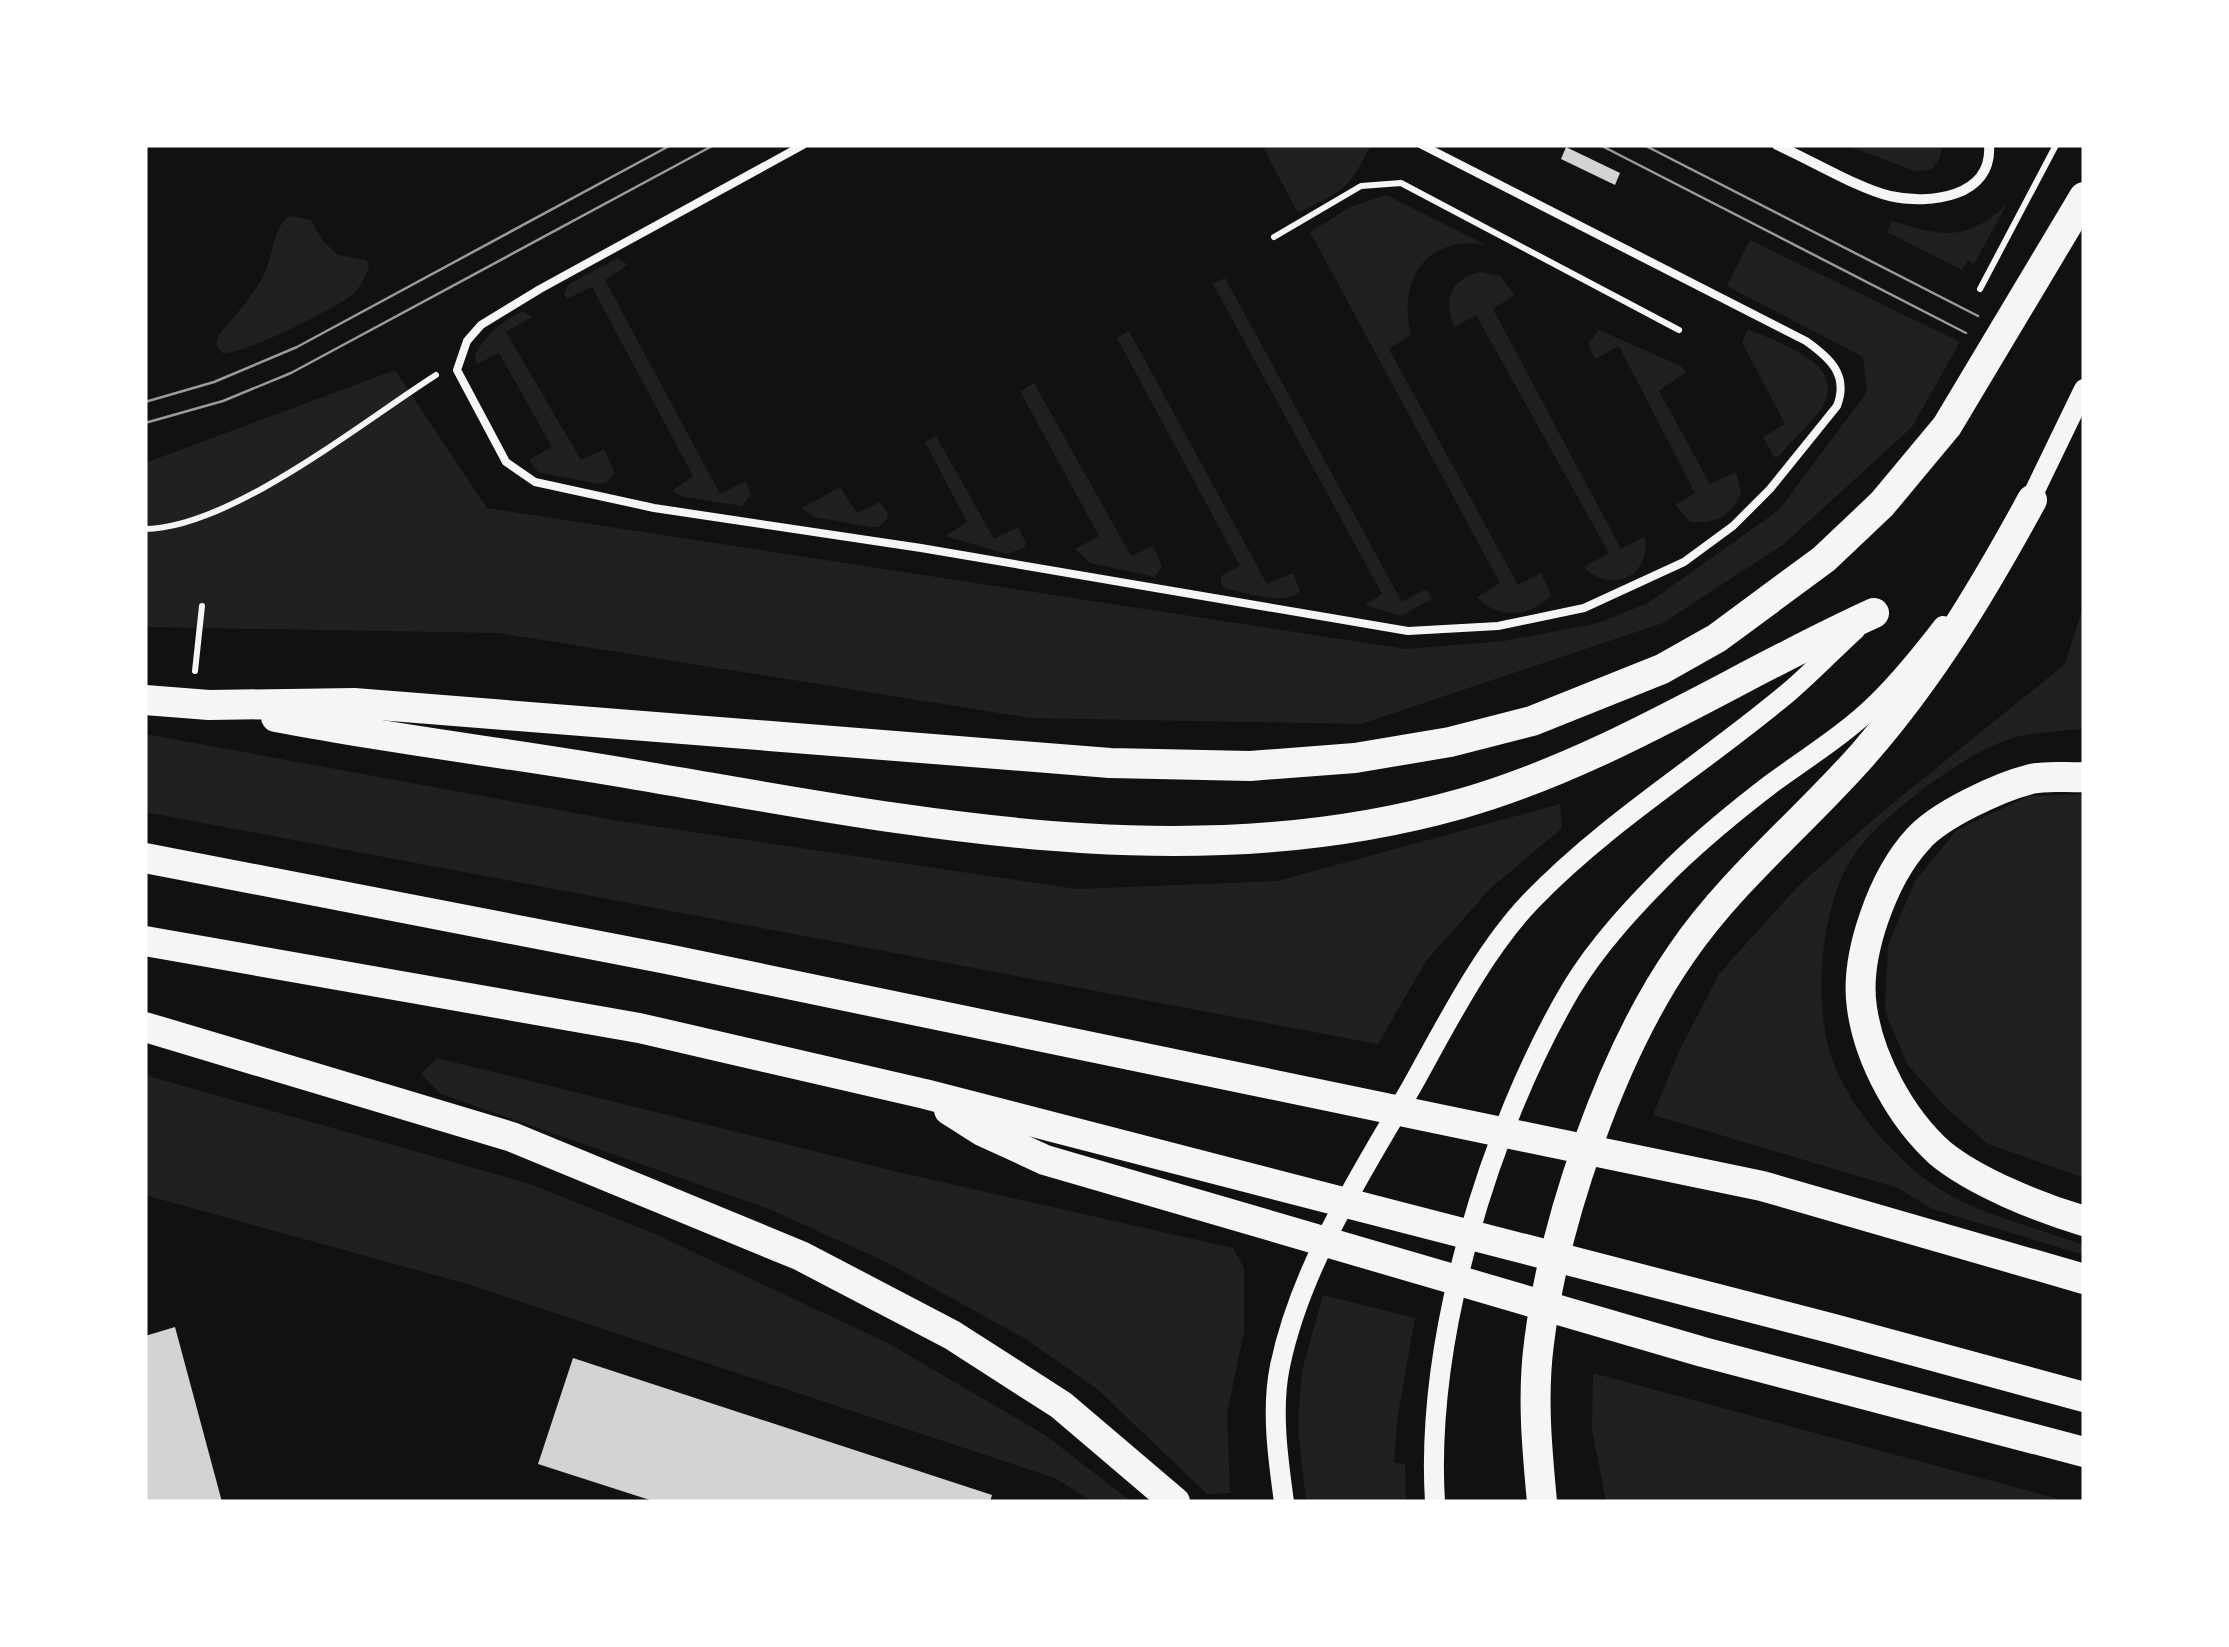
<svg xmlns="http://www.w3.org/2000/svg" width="2229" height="1647" font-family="Jost,sans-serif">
<rect width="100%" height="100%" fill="#111"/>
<g fill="#202020">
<path d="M1262,145H1371C1347,192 1344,190 1298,213Z"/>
<path d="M1845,145H1941C1943,155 1937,162 1931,170L1915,171Z"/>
<path d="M1386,195L1486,245C1427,235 1397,279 1411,335L1389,349L1518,585L1541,573L1551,595C1532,618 1496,619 1477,597L1500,583L1310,232L1352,206Z"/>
<path d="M2007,204L1974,264L1968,260L1962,270L1887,232L1892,221C1942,236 1966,243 2007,204Z"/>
<path d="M291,216L311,220L322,240L338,255L366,260L369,265C366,278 359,290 348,298C327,312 244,355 222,353L216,344L219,335C236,314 258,291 267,267C274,250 274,224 291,216Z"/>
<polygon points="1750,240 1960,342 1912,427 1784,544 1663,623 1361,724 1030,718 499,633 145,627 145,463 395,370 487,508 1406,649 1504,641 1598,623 1648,603 1779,510 1867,392 1863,357 1727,286"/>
<polygon points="618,258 628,265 605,280 720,494 746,481 751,494 742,506 684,497 672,491 693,476 592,287 567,299 564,294 569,284"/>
<path d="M1480,272L1500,276L1515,295L1493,309L1621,549L1645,536C1652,575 1612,596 1584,567L1609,553L1476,315L1454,327C1443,299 1450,280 1480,272Z"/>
<polygon points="1225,278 1402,602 1426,589 1432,599 1401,616 1365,605 1382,594 1213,284"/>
<path d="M523,311L532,317L506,332L581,460L604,449L615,473L606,483L597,484L538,472L529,460L552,447L499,353L477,364L475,355C486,334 502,321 523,311Z"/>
<path d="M1748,329C1778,343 1852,364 1820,410C1809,427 1791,441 1778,457H1774L1763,437L1785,424L1742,342Z"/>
<path d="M1599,330L1681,366L1686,372L1659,391L1710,484L1736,472L1741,493C1731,517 1715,524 1690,522L1675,505L1695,493L1619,346L1595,359L1588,344Z"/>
<path d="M1129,331L1267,584L1293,573L1300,591C1284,607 1246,592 1226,589L1221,584V576L1240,566L1117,338Z"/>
<polygon points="1034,383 1131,556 1153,546 1162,566 1155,577 1090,563 1075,549 1099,536 1020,391"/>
<polygon points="936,436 994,539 1018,527 1026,543 1024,548 1007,554 948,537 947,535 967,522 925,442"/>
<polygon points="840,487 857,513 880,502 888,513 887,519 879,527 871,527 814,517 802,508"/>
<path d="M2084,604V729C2062,731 2038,732 2016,737C1971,748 1877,818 1852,858C1820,907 1812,1009 1834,1064C1851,1108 1892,1155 1929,1182C1973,1214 2033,1226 2084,1245V1255L1932,1209L1898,1188L1653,1115L1679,1051L1719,974L1797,887L1882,812L2065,664Z"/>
<polygon points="145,734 619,821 1077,889 1277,881 1560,804 1562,828 1490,889 1426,961 1378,1044 145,812"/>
<polygon points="2084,794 2084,1178 1988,1144 1946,1108 1907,1064 1885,1011 1888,945 1915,881 1957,830 2029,796"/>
<polygon points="437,1058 898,1172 1233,1248 1244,1268 1244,1332 1227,1413 1230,1493 1207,1494 1096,1388 1024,1338 886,1262 769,1209 441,1094 421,1074"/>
<polygon points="145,1075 530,1184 655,1234 888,1343 1045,1435 1132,1502 1093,1502 1055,1478 467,1284 145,1195"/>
<polygon points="1323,1295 1415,1318 1397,1420 1394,1463 1405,1464 1406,1502 1306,1502 1298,1426 1302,1371"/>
<polygon points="1593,1373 2070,1502 1606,1502 1592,1429"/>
</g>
<g fill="#d3d3d3">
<polygon points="1566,147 1620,173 1615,185 1561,159"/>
<polygon points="175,1327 222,1502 145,1502 145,1336"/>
<polygon points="573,1358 992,1495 990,1502 656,1502 538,1464"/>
</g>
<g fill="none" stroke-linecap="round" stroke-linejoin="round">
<g stroke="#f5f5f5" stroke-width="6">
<polyline points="1274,237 1361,186 1401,183 1679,330"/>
<polyline points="1980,289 2056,145"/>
<path d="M145,529C231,528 362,422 436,375"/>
<polyline points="195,671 202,606"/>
</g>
<path stroke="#f5f5f5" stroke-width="8" d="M803,145L540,289L481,325L467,341L457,370L506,462L535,482L654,508L921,548L1408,631L1498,626L1584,608L1684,562L1733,526L1770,489L1837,406C1849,375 1830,358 1806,341L1422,145"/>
<path stroke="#f5f5f5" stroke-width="10" d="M1777,145C1809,159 1859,189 1890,196C1930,205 1993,197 1989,145"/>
<g stroke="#f5f5f5" stroke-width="20">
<polyline points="2026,509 2084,389"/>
<path d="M1284,1502C1278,1459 1271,1409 1280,1366C1301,1265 1361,1175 1412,1086C1446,1025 1483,951 1531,901C1609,820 1705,763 1790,691C1813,671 1834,649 1856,629"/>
<path d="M1435,1502C1425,1340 1489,1128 1571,989C1598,944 1636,904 1673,867C1704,837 1737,810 1771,784C1808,757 1847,733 1879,701C1902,678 1923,652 1943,626"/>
</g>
<g stroke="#f5f5f5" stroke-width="30">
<polyline points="145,700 209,705 354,703 1110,763 1250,766 1355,758 1450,742 1532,721 1662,669 1717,638 1824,559 1882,504 1947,426 2084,197"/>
<path d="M276,717C396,740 517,754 637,775C910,821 1186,881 1460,804C1608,762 1735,676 1874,613"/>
<path d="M2084,777C2067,778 2047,775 2031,779C1999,787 1939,815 1918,839C1883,877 1854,956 1862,1008C1869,1059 1901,1118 1940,1153C1975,1182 2040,1208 2084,1221"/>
<polyline points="145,858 667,959 1762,1186 2084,1279"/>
<polyline points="145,941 639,1028 925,1094 1834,1329 2084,1397"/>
<polyline points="145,1027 512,1137 801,1256 952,1335 1061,1405 1175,1502"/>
<polyline points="949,1110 982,1131 1045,1160 1703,1352 2084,1452"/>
<path d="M1542,1502C1537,1449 1532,1396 1539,1343C1554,1221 1611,1055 1681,954C1733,878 1805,821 1865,752C1932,675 1983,590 2032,500"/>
</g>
<g stroke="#9a9a9a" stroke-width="2.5">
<polyline points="1600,145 1966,333"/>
<polyline points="1644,145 1978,316"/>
<polyline points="145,402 214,382 297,347 671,145"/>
<polyline points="145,423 223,401 291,373 714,145"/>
</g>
</g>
<rect width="2229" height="1647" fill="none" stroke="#ffffff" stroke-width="295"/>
</svg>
